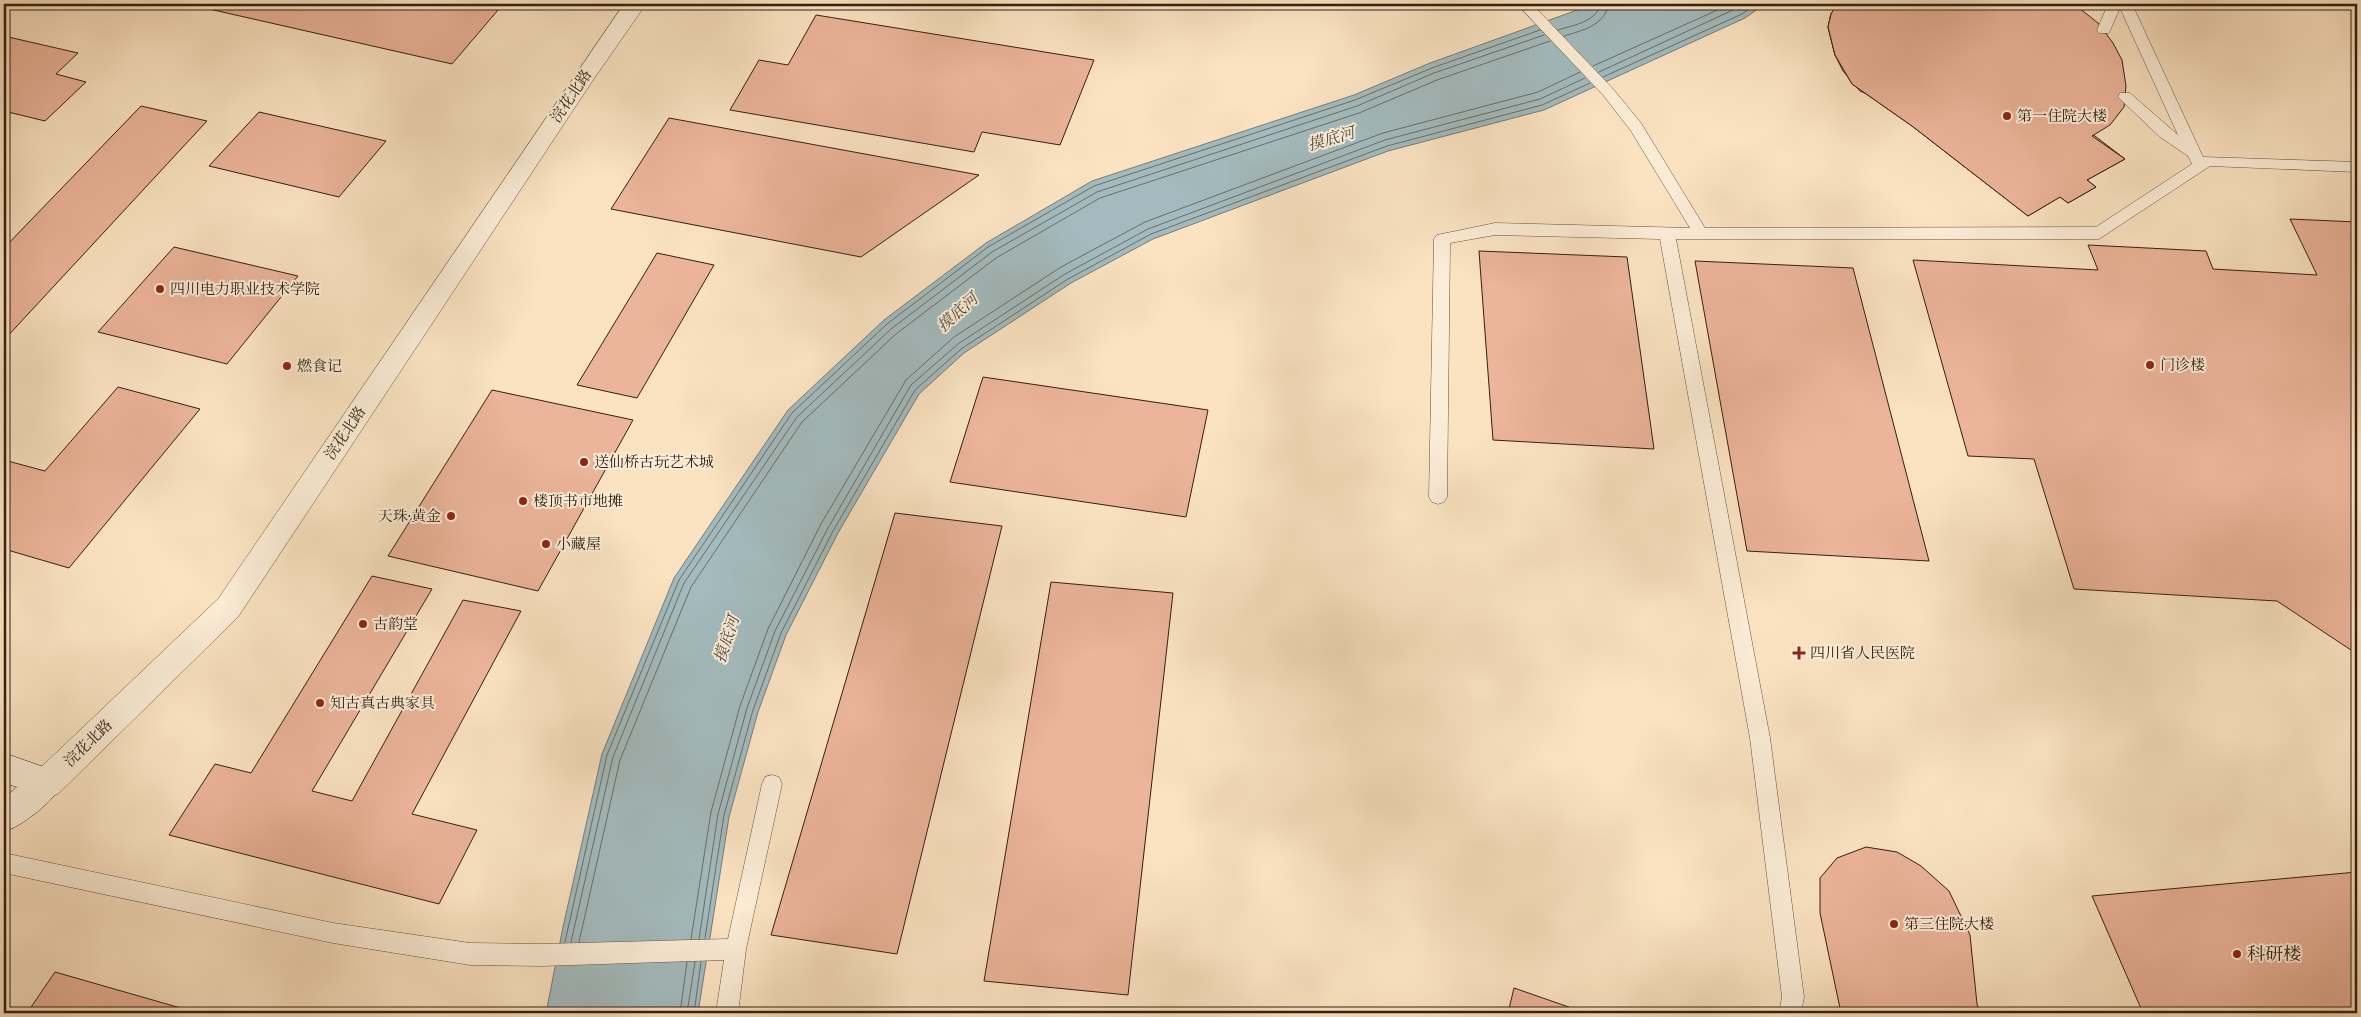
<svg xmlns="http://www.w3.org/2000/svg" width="2361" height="1017" font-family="'IM FELL Great Primer','Noto Serif SC',serif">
<rect width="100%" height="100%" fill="#fbe3c2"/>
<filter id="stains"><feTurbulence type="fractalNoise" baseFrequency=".004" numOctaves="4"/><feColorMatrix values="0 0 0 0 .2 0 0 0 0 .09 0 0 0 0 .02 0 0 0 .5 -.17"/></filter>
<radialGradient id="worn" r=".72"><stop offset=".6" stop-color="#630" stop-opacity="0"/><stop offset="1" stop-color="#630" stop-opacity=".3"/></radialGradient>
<polygon fill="#a3bbbe" stroke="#767d79" points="1594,4 1765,4 1745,18 1544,110 1388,151 1153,239 1071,283 964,353 919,394 838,533 786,635 758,712 729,817 698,1013 546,1013 563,927 602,754 674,578 788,410 884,320 986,243 1092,181 1354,95 1430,63"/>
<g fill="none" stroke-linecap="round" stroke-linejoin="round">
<g stroke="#6a6e68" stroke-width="1">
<path d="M1558,30C1574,25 1596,22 1601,4"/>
<path d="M1564,36C1583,30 1604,26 1609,4"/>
<polyline points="1593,66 1731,4"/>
<polyline points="1599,72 1746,4"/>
<polyline points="1603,77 1742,14 1756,4"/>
<polyline points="705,938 724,815 753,710 781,633 833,531 915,390 961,349 1068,279 1151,234 1387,146 1542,105 1590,83"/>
<polyline points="691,939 711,812 740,706 768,629 821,524 906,380 954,337 1061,267 1145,222 1383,133 1538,92 1580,72"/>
<polyline points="699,939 718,814 747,708 775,631 828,528 911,385 958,344 1065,274 1148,229 1385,140 1540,99 1585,78"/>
<polyline points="565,942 607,755 679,580 792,413 887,324 988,247 1094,186 1355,100 1432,68 1540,30"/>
<polyline points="571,942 613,757 684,583 797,417 891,329 992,252 1097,192 1357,106 1434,73 1544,35"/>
<polyline points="579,942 620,760 691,587 802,422 896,334 996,258 1100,198 1359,113 1437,80 1550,41"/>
<polyline points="680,1013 687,962"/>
<polyline points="687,1013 695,962"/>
<polyline points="694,1013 701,962"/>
</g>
</g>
<g fill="#ecb49a" stroke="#322011">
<polygon points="187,4 468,4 498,10 452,64"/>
<polygon points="1837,4 2011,4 1988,36 1990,56 2125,159 2087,180 2096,187 2068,203 2060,197 2028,216 1912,126 1852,84 1835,55 1828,27 1831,14"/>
<polygon points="1837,4 1910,4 1960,29 1976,42 1980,71 1957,86 1918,102 1896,103 1878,99 1860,91 1843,71 1835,55 1828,27 1831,14"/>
<polygon points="1837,4 2074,4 2098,23 2113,43 2122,60 2126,86 2124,107 2110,125 2092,136 2125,159 2087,180 2096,187 2068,203 2060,197 2028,216 1912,126 1852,84 1835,55 1828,27 1831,14"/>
<polygon points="816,15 1094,60 1060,145 982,132 974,152 730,110 759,60 788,65"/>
<polygon points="4,36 78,53 56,74 86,82 45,121 4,111"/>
<polygon points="141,106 207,121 4,340 4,248"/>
<polygon points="259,112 386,141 339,197 209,166"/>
<polygon points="669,118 979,175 861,257 611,209"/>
<polygon points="2290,219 2357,222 2357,654 2277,601 2074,589 2034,459 1968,456 1913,260 2098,270 2088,245 2206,251 2213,269 2317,275"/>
<polygon points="174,247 298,276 227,364 98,332"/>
<polygon points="1479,251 1627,257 1654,449 1493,440"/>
<polygon points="657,253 714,265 637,398 577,385"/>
<polygon points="1695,261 1853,268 1929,561 1747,551"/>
<polygon points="983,377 1208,410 1186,517 950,482"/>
<polygon points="118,387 200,409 69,568 4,549 4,460 45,471"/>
<polygon points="492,390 633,420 538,591 388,556"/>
<polygon points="895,513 1002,526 897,954 771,935"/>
<polygon points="372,576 432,589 312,791 352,801 463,600 521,611 412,814 477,830 439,904 169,835 215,764 251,773"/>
<polygon points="1051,582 1173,593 1128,995 984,981"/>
<polygon points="1866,847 1897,852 1921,866 1949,891 1970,935 1977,1004 1980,1013 1841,1013 1820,913 1820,878 1837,858"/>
<polygon points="2357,872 2357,1013 2143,1013 2092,896"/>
<polygon points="55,972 198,1013 27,1013"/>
<polygon points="1514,988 1586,1013 1508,1013"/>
</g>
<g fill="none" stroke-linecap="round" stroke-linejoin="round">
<defs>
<g id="service">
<polygon points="1517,4 1532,4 1614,90 1641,123 1705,228 2096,227 2192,164 2188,156 2160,137 2118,97 2120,93 2130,93 2178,135 2120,8 2109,33 2099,33 2097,30 2108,4 2132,4 2203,157 2357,162 2357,172 2210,166 2099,239 1676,239 1770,738 1804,997 1801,1013 1779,1013 1782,997 1750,738 1660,239 1495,235 1450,243 1447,497 1444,502 1438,504 1432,502 1429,497 1434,239 1437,235 1495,223 1690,228 1631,131 1604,96"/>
<polygon points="772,775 779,777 782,784 746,949 738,1013 716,1013 724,960 542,966 470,965 333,943 4,873 4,853 333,923 470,943 542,944 728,939 762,784 765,777"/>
</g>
<polygon id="tertiary" points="624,4 646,4 593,80 238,617 58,794 47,798 36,794 32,783 36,772 218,599"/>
<path id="secondary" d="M4,753L58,772L62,783C55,801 23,825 4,832V798L17,787L4,783Z"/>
</defs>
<use href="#service" stroke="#64513d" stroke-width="1"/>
<use href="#tertiary" stroke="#64513d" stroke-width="1"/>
<use href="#secondary" stroke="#322011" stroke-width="1"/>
<use href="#service" fill="#fcedd7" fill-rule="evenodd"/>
<use href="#tertiary" fill="#fcedd7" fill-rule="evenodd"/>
<use href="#secondary" fill="#fcedd7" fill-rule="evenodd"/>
</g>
<g fill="#8f2418" stroke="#fcedd7" stroke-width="2">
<circle cx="2007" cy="116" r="5"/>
<circle cx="160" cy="289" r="5"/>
<circle cx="2150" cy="365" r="5"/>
<circle cx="287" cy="366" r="5"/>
<circle cx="584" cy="462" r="5"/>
<circle cx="523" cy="501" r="5"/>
<circle cx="451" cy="516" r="5"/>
<circle cx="546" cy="544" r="5"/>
<circle cx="363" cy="624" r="5"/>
<path d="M1796.5 645.5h5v5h5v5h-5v5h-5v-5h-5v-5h5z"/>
<circle cx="320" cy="703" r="5"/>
<circle cx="1894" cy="924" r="5"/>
<circle cx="2237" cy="954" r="5"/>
</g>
<g text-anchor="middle" stroke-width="4" stroke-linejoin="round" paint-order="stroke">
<g font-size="15" fill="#322011" stroke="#fcedd7">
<text transform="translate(571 96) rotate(-56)" y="5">浣花北路</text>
<text transform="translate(345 433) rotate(-56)" y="5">浣花北路</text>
<text transform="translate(88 743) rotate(-44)" y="5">浣花北路</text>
</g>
<g font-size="15" fill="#322011" stroke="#fcedd7" text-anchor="start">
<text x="2017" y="121">第一住院大楼</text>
<text x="170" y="294">四川电力职业技术学院</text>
<text x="2160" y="370">门诊楼</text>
<text x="297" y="371">燃食记</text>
<text x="594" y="467">送仙桥古玩艺术城</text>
<text x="533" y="506">楼顶书市地摊</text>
<text x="441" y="521" text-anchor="end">天珠·黄金</text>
<text x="556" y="549">小藏屋</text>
<text x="373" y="629">古韵堂</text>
<text x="1810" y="658">四川省人民医院</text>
<text x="330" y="708">知古真古典家具</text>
<text x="1904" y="929">第三住院大楼</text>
</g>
<g font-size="16" font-style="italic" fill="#544e45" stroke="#fcedd7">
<text transform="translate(1331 138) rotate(-16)" y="6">摸底河</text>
<text transform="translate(957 312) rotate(-42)" y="6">摸底河</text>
<text transform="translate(726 639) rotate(-72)" y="6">摸底河</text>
</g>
<g font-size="18" fill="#322011" stroke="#fcedd7" text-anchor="start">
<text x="2247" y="960">科研楼</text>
</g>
</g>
<rect width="2361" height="1017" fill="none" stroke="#fbe3c2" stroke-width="20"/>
<rect x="5" y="5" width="2351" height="1007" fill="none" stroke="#322011" stroke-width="2.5"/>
<rect x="10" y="10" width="2341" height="997" fill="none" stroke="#322011"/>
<rect width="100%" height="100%" filter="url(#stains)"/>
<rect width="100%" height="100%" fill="url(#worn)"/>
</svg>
